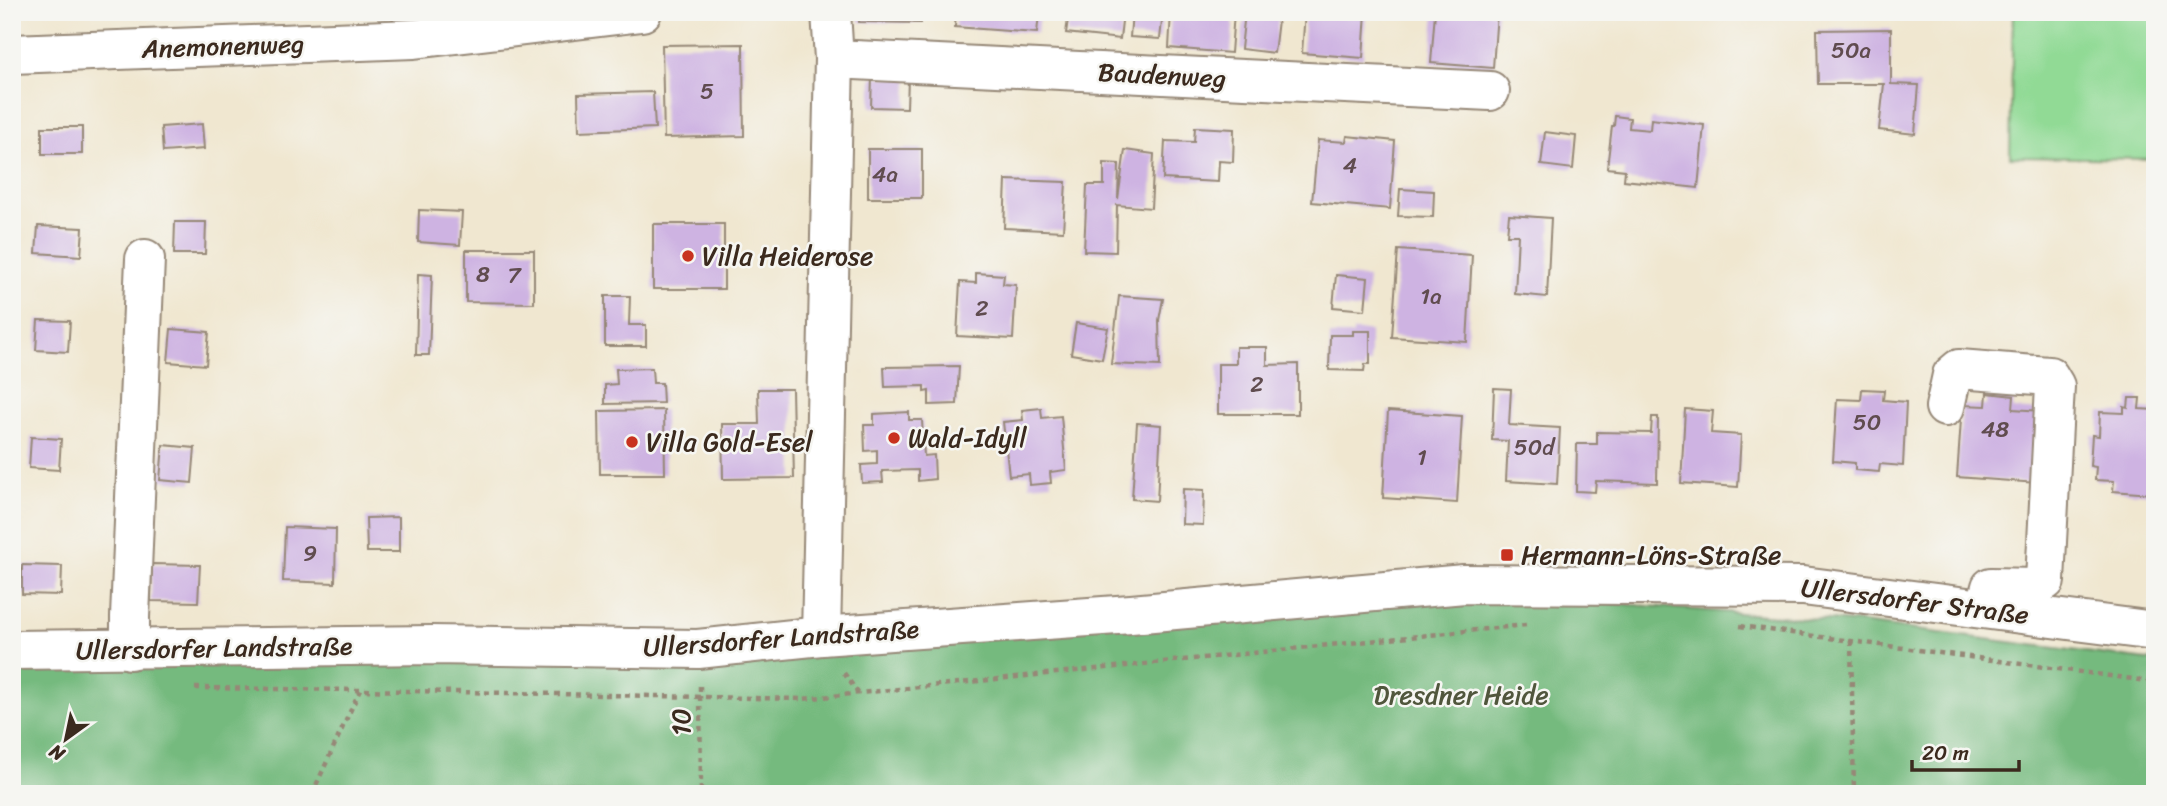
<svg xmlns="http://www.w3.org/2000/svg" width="2167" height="806" font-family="Sriracha,sans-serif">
<rect width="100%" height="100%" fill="#f6f6f2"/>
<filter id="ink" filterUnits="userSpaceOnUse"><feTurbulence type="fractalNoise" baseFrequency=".0143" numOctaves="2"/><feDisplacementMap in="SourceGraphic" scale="14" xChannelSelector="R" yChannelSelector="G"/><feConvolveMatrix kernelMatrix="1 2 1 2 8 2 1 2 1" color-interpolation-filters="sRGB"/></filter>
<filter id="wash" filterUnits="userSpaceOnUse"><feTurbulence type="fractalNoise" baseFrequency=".00686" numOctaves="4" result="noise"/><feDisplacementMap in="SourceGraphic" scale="28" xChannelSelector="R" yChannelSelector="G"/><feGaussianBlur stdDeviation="1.57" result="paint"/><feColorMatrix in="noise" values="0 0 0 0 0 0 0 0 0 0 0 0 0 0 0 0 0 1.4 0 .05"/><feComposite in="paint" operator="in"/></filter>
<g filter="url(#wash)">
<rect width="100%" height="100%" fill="#f0e7d0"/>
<polygon fill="#91da95" stroke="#66825a" stroke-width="2" points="2013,12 2155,12 2155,159 2010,157"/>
<polygon fill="#74ba7e" stroke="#58724e" stroke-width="2" points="1481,593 1855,622 2155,661 2155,794 12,794 12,650 698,649"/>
<g id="blocks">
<g fill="#ceb3e2">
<polygon points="859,12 921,12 921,23 859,22"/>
<polygon points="956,12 1043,12 1039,14 1037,33 955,27"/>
<polygon points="1069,12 1123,12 1120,39 1066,33"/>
<polygon points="1132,12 1163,12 1160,39 1130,37"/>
<polygon points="1171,12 1234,12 1231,53 1169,48"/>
<polygon points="1245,12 1279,12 1274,53 1241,49"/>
<polygon points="1305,12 1366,12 1363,58 1302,53"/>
<polygon points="1435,12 1497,12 1493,68 1431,63"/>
<polygon points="1891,29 1891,84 1919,85 1915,134 1879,130 1884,84 1818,84 1817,30"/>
<polygon points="743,44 744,136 664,138 662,45"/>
<polygon points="872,77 908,78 907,108 871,107"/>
<polygon points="653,92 655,128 579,131 578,94"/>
<polygon points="1615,116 1630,118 1629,128 1650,130 1651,119 1704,125 1698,188 1624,180 1625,170 1607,168 1612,126 1614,126"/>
<polygon points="202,124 204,149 163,152 161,127"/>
<rect x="42" y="127" width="40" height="27"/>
<polygon points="1195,127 1234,129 1233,162 1219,161 1218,182 1163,179 1165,141 1194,142"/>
<polygon points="1545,132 1576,136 1573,169 1541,165"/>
<polygon points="1347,136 1395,141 1390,209 1312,202 1318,140 1346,142"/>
<rect x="868" y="149" width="54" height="49"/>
<polygon points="1125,150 1154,154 1151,208 1117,205 1116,252 1084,251 1087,185 1104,185 1104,163 1119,164 1118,199"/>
<polygon points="1006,180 1066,182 1063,231 1004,228"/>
<polygon points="1400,189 1434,191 1433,217 1398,216"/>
<polygon points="419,210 462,212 460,245 418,242"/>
<polygon points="1509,215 1551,218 1547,297 1515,294 1518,235 1507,235"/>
<polygon points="175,222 206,222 205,254 174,254"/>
<rect x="653" y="224" width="71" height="65"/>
<polygon points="38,226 83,228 81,256 36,253"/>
<polygon points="466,250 534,250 534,303 466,302"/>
<polygon points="1398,250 1472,255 1467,342 1392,337"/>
<polygon points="976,273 1004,275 1003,284 1016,285 1013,339 957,336 960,282 976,283"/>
<polygon points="418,274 432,275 429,355 416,355"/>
<polygon points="1336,275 1368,278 1365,310 1333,307"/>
<polygon points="605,296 630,296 629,325 646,325 646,346 605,346"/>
<polygon points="1119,296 1163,299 1159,320 1160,366 1111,364"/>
<polygon points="38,320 70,321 68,352 36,350"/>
<polygon points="1076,323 1108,328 1102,359 1071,354"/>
<polygon points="171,329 209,332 206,365 168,362"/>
<polygon points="1353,331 1370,331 1370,364 1365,364 1364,371 1329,370 1330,335 1353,335"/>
<polygon points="1236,347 1267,347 1267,365 1298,364 1298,414 1218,414 1218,364 1236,364"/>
<polygon points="959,366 957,404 929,405 929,391 924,392 924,386 885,387 884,367"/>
<polygon points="652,368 653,383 662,383 663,403 605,404 605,385 617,384 616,369"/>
<polygon points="1494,388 1511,389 1509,425 1560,428 1557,484 1506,481 1508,441 1492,440"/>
<polygon points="758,389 792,389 794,478 723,479 722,424 759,424"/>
<polygon points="1862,389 1884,390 1883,400 1906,402 1903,466 1880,464 1879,472 1855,470 1855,463 1833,461 1837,399 1861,400"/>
<polygon points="1987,393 2014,396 2013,409 2043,411 2037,483 1957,477 1962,405 1986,406"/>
<polygon points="2129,398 2140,398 2139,409 2155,410 2155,485 2152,485 2151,494 2113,491 2114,481 2095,480 2096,467 2090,466 2092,435 2099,436 2100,412 2124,413 2124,407 2128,408"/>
<polygon points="1041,408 1042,418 1061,416 1066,470 1050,472 1051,483 1030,485 1029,474 1009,476 1003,422 1023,420 1022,410"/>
<polygon points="1685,409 1713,411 1711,433 1741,435 1738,487 1681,483"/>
<polygon points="664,410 665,474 600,474 599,411"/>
<polygon points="1388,411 1462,416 1457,503 1383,498"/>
<polygon points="909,412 909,420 922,420 924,456 934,455 935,479 918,481 918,470 882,471 883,482 862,483 861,465 877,464 877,450 865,451 864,425 874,425 874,414"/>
<polygon points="1652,417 1658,417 1657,483 1596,481 1595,492 1576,491 1577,444 1597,444 1597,432 1651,433"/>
<polygon points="1137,423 1161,425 1157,501 1132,499"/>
<polygon points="31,437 61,439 59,470 29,468"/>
<polygon points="163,445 195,448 192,483 160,480"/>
<polygon points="1183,489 1204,490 1203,525 1182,524"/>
<polygon points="399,517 399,552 367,552 366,518"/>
<polygon points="285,527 336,529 335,583 283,581"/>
<polygon points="152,564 200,565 198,602 151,601"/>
<polygon points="22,565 62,566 61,595 22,594"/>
</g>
</g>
</g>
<g filter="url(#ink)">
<use href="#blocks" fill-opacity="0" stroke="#968877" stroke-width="2"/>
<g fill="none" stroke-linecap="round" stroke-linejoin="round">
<defs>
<g id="minor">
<polyline points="12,54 414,39 642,12"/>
<polyline points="834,59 1490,91"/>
<polyline points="1945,407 1952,375 1959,369 2049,376 2055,386 2045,581 2034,588 1991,587 1985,609"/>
<polyline points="821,636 834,59 831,12"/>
<polyline points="130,650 130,617 145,259"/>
</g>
<polyline id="major" points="12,650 431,645 698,649 821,636 1131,614 1464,584 1803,586 2155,631"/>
</defs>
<use href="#minor" stroke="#968877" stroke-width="42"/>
<use href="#major" stroke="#968877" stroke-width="42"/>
<g stroke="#968877" stroke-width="4.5" stroke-dasharray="5 5" stroke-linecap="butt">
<polyline points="1740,626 2155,682"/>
<polyline points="1851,641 1854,794"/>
<polyline points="844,673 858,693"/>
<polyline points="700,686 701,794"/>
<polyline points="195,688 360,690 802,699 1526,625"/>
<polyline points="312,794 360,690"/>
</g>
<use href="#minor" stroke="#fff" stroke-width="38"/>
<use href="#major" stroke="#fff" stroke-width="38"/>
</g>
</g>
<g fill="#c8321e" stroke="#f6f6f2" stroke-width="2.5">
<circle cx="688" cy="256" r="7"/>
<circle cx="894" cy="438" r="7"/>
<circle cx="632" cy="442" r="7"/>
<rect x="1500" y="548" width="14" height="14" rx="3.5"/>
</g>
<g text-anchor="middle" stroke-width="5" stroke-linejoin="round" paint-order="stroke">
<g font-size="23" fill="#604c4f">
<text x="1851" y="58">50a</text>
<text x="707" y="99">5</text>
<text x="1350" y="173">4</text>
<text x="885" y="182">4a</text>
<text x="483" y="282">8</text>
<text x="514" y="283">7</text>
<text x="1431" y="304">1a</text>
<text x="982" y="316">2</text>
<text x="1257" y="392">2</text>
<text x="1867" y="430">50</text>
<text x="1995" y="437">48</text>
<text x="1534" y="455">50d</text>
<text x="1422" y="465">1</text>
<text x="310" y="561">9</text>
</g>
<g font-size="26" fill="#3b2a1e" stroke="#f6f6f2">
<text transform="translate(223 46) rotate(-2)" y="9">Anemonenweg</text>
<text transform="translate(1162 75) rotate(3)" y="9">Baudenweg</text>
<text transform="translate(1915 601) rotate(7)" y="9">Ullersdorfer Straße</text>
<text transform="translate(781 638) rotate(-4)" y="9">Ullersdorfer Landstraße</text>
<text transform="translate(214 648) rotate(-1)" y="9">Ullersdorfer Landstraße</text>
<text transform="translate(681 722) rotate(-90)" y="9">10</text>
</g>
<g font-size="26" fill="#3b2a1e" stroke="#f6f6f2" text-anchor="start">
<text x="702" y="265">Villa Heiderose</text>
<text x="908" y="447">Wald-Idyll</text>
<text x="646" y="451">Villa Gold-Esel</text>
<text x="1521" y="564">Hermann-Löns-Straße</text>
</g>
<g font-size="26" fill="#50563c" stroke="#f6f6f2">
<text x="1461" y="704">Dresdner Heide</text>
</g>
</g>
<rect width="2167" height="806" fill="none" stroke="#f6f6f2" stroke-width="42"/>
<g transform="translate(66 739) rotate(213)" stroke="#f6f6f2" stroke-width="5" paint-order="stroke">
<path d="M0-5L12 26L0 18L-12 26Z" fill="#3b2a1e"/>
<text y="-10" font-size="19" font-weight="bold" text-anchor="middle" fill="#3b2a1e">N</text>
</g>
<path d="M1912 760v10h107v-10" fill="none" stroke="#3b2a1e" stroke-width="3.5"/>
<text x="1922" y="760" font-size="21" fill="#3b2a1e" stroke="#f6f6f2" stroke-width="5" paint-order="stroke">20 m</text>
</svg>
